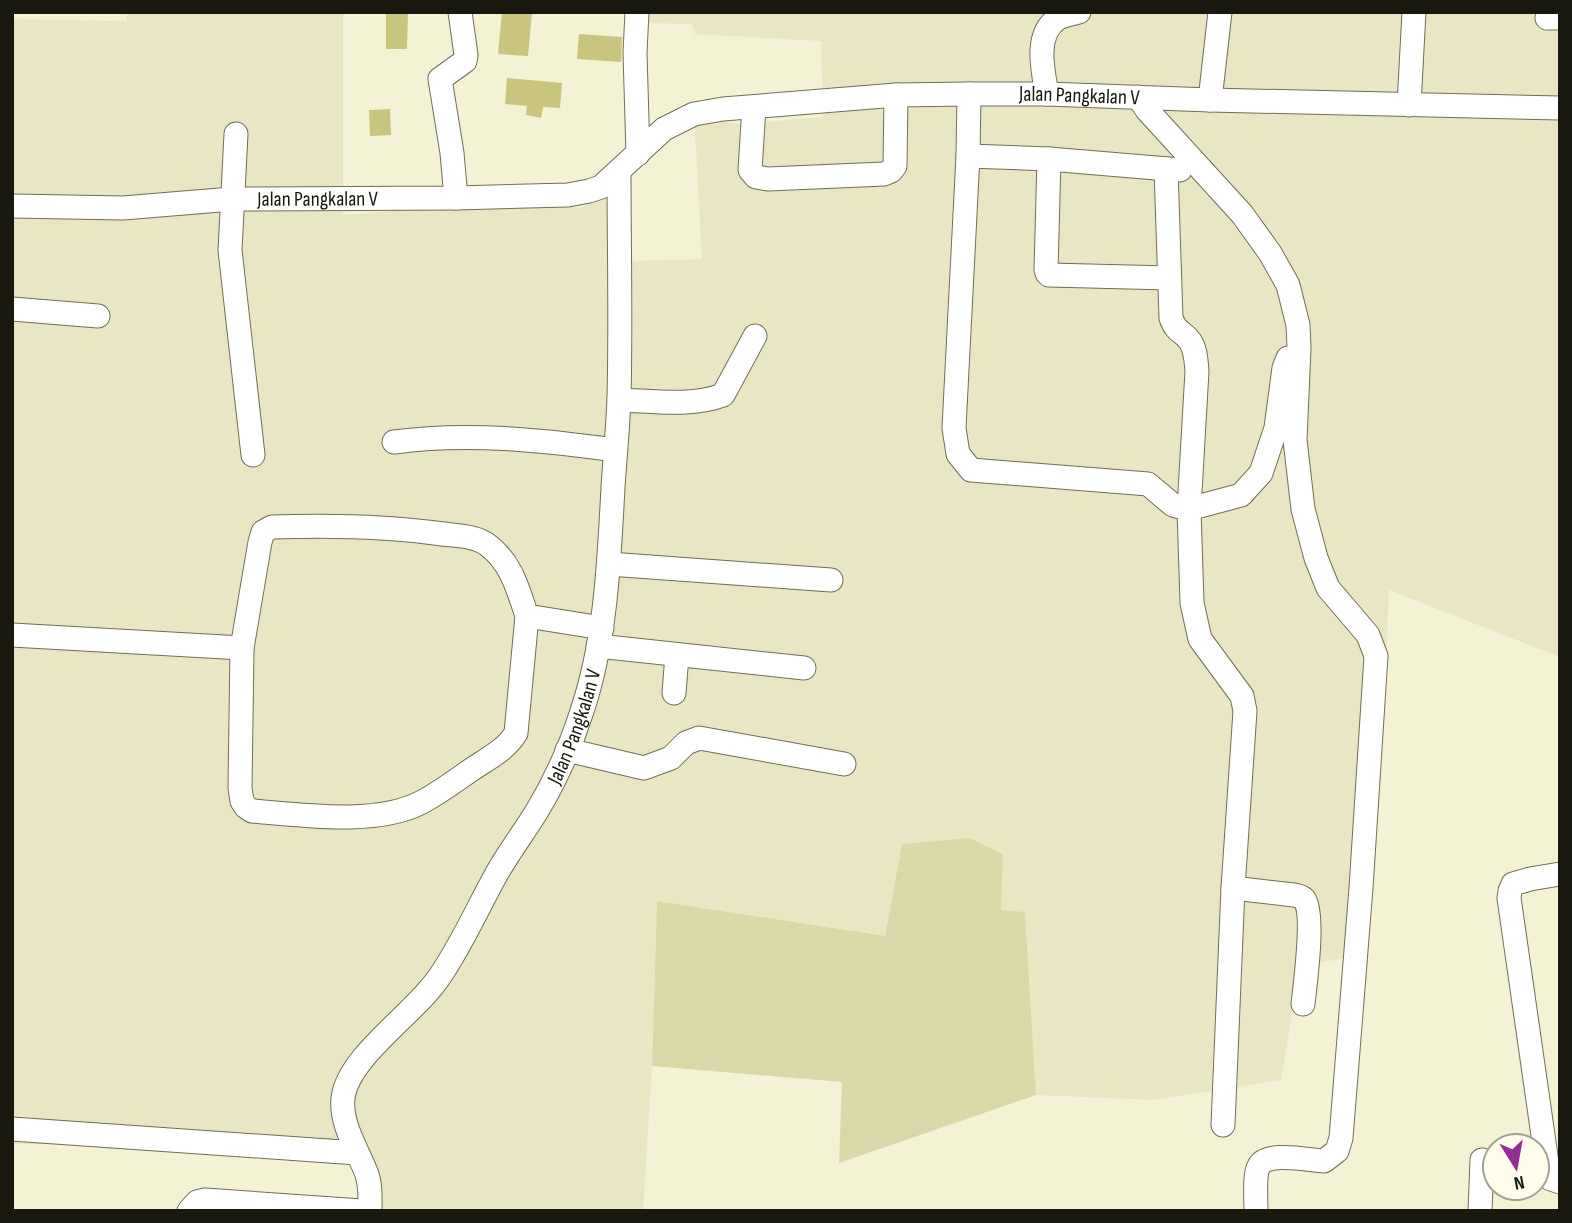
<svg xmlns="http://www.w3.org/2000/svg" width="1572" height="1223" font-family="'Sofia Sans Condensed',sans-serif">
<rect width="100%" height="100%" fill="#f3f2d5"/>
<polygon fill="#e9e7c3" points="127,12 343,12 343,215 545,197 579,209 631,181 630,261 702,259 694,114 738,124 823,117 821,41 695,34 692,24 643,23 644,12 1560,12 1560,657 1389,590 1380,789 1363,954 1300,967 1281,1080 1153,1100 1036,1095 1025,913 1001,910 1002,854 968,838 902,844 885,936 657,901 652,1066 643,1211 380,1211 370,1157 161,1145 12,1144 12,19 126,21"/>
<polygon fill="#dad8a9" points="969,838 1003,854 1001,910 1025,912 1036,1095 839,1163 842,1082 652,1066 657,901 885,936 902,844"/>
<g fill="#c9c57f">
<polygon points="386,12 408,12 407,49 386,49"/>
<polygon points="502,12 532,12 528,56 498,54"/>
<polygon points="579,34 622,37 621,62 577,59"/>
<polygon points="507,78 562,83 560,108 543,107 541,118 526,115 527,106 505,104"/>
<polygon points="390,109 391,135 370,136 369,110"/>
</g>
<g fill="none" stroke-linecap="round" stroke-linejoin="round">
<defs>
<g id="minor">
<polyline points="637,12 635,53 638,154"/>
<polyline points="1547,18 1560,18"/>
<path d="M969,94L968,156L954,428L958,454L971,470L1148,484L1173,505L1189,509L1197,371C1196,361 1196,350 1190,341C1182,330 1177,334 1171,318L1166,169"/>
<path d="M1047,94C1043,71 1034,35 1057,19C1063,15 1072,14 1079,12"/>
<path d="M1138,97L1147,110L1242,214L1270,253L1288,285L1298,325L1299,348L1295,440L1303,509L1316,558L1328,588L1368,635L1376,656L1361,888L1341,1138L1337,1151L1324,1161C1309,1160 1266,1151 1259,1166C1254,1174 1256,1200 1256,1211"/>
<polyline points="1210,100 1220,12"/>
<polyline points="1409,105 1414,12"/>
<polyline points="754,107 750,170 756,177 768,179 884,174 891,171 895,166 896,95"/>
<polyline points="236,134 230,250 253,455"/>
<polyline points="968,156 1049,159"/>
<polyline points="456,198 452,153 440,79 465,61 466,55 460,12"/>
<path id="s1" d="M12,206L123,208L232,199L456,198L568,195L589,191L601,187L664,129L694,114L723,109L896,95L969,94H1047L1210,100L1560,108"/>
<polyline points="1169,278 1049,275 1047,273 1046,270 1049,159 1180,170"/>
<polyline points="12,309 98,316"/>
<path d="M619,400C653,401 691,407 723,395L755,336"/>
<path d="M394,442C467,432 542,440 615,450"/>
<polyline points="609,564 831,580"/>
<path d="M527,616L516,733C506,750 487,759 471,770C455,781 439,793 422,802C377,826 302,815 252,811L246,807L242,801L240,788L242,648L260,542L263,532L272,527C330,525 386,526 443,534C459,536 477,536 489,546C512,564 518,590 527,616L602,628"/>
<polyline points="12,635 242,648"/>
<polyline points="598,646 804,668"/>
<polyline points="674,693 677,655"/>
<polyline points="567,750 644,768 671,758 686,743 699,738 844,764"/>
<polyline points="1560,874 1530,879 1513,884 1510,891 1509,898 1548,1170 1551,1179 1560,1182"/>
<path d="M1233,888L1294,895C1298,896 1301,896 1304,899C1315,913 1305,985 1303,1004"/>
<polyline points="1223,1125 1233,888 1245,711 1242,696 1200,639 1192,603 1189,509 1241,495 1261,473 1276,428 1284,368 1288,358"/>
<polyline points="12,1129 357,1153"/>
<polyline points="189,1211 197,1202 205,1200 362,1211"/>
<path id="s2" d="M370,1211C370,1198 371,1184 366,1172C357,1149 340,1123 343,1098C348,1056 416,1013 440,976C462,944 478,907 497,873C509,852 524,832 537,811C555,781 570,748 581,714C606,641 609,563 613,487C615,457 618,427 619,397C621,322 619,247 619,172"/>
<polyline points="1480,1211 1482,1160"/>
</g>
</defs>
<use href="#minor" stroke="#6f6e54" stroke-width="25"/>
<use href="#minor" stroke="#fff" stroke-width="23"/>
</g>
<g text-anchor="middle" stroke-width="7" stroke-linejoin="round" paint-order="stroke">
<g font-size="21" fill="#18180e" stroke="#fffeed">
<text dy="7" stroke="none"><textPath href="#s1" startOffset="1096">Jalan Pangkalan V</textPath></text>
<text dy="7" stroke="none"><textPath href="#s1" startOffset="306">Jalan Pangkalan V</textPath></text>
<text dy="7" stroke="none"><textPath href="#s2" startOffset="560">Jalan Pangkalan V</textPath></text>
</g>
</g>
<rect width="1572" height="1223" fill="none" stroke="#18180e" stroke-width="28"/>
<g transform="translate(1516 1167) rotate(169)"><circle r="33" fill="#fffeed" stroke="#a3a294" stroke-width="2"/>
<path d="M0-5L12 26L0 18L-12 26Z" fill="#932e95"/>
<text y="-10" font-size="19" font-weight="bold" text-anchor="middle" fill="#18180e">N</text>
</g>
</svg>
